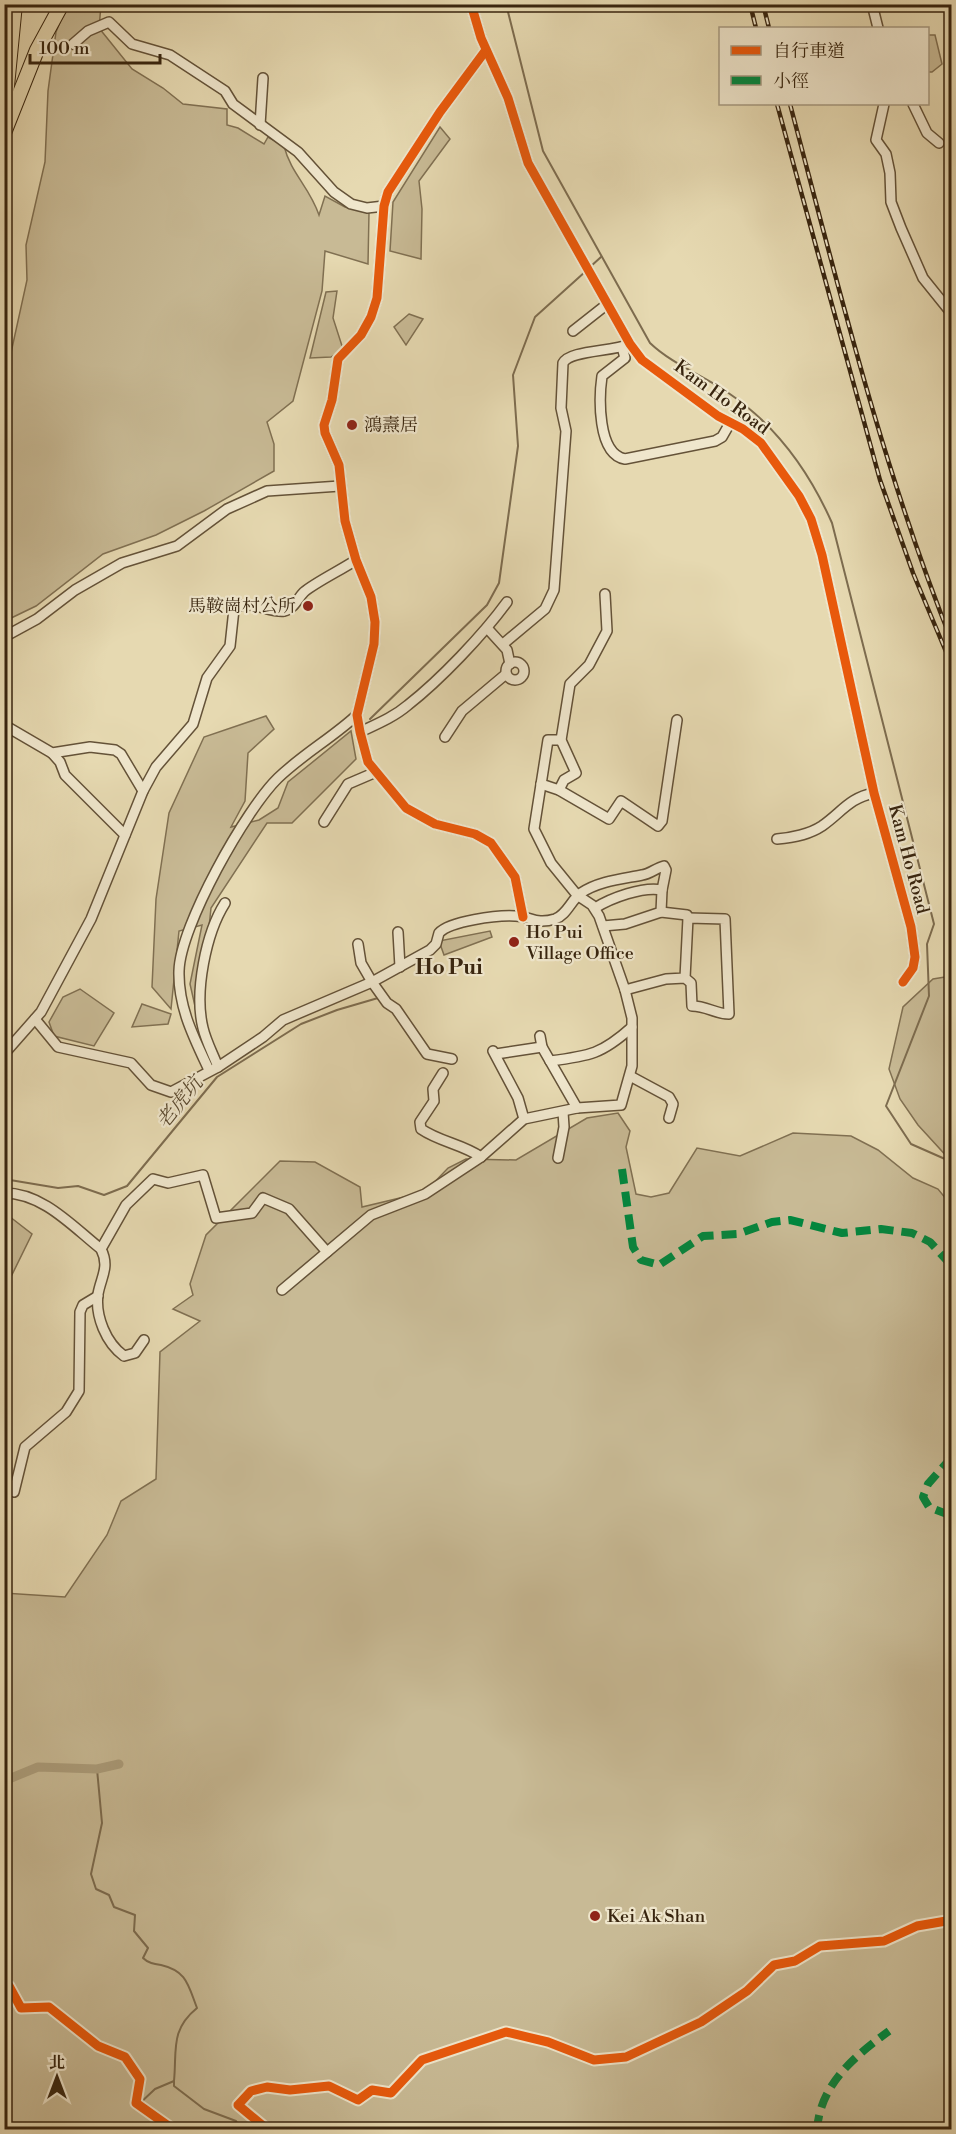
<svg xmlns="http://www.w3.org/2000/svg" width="956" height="2134" font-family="'Libre Bodoni','Noto Serif TC',serif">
<rect width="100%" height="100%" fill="#e6d9b1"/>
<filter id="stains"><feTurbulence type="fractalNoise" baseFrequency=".00333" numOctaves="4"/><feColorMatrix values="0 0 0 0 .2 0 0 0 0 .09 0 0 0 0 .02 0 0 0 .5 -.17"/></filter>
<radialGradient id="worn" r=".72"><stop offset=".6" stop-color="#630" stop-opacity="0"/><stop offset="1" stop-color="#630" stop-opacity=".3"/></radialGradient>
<g fill="#c8ba95" stroke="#807052" stroke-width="1.5">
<path d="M67,5H101L99,28L132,69L163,88L183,104L227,109V125L238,128L264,144L268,137L284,146C291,174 309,186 319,215L325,196L345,207L369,213L368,264L325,251L322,291L293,401L267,422L274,444V471L204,511L156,535L103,554L36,606L5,621V380L27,280L26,245L45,162L48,91L56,32Z"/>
<polygon points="928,35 935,35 942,64 932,72 928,72"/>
<polygon points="440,127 450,139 419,181 422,209 421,259 390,251 393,202"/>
<polygon points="337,291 333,318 343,349 331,357 310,358 326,292"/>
<polygon points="409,314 423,319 406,345 394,327"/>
<polygon points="266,716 274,729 248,753 245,801 231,827 259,820 278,808 288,782 351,731 356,759 292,823 267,823 211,908 199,1024 190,984 202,925 179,931 171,1009 152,987 156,899 169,813 204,737"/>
<polygon points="490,931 492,937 444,955 439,941"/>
<polygon points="951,976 952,976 951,1161 918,1125 900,1099 889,1069 903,1007 933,979"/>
<polygon points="80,989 114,1013 94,1046 54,1036 49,1022 63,997"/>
<polygon points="142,1004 171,1014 168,1024 132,1027"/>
<polygon points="618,1113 630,1131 626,1147 636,1194 651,1197 669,1193 697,1148 740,1156 793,1133 851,1136 878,1150 913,1178 938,1189 951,1205 951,2129 5,2129 4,1593 65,1597 107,1535 121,1501 156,1479 160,1352 200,1321 173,1309 193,1295 190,1284 206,1235 280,1161 315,1162 360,1187 362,1207 425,1192 448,1168 466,1159 516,1160 587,1118"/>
<polygon points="5,1213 32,1234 5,1289 5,1263 8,1260 5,1253"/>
</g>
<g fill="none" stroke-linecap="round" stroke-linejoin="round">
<g stroke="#7d6c4f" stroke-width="2">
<path d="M506,4L543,151L650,343C672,364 702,375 727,392C775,424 809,471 832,523L934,924L927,944L929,996L886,1106L911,1144L945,1159L952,1189"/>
<polyline points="590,267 601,257"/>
<polyline points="370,719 487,605 499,583 518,446 513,375 535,317 586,271"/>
<polyline points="4,1179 58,1188 78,1186 104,1195 127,1186 217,1077 301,1024 337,1010 378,998"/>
<path d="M97,1769L102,1823L91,1874L96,1889L109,1895L114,1907L135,1915L134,1931L148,1948L143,1958C148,1963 154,1964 161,1965C187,1971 188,1985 197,2008C170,2030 177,2050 174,2081L155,2089L138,2105"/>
<polyline points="174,2081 174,2086 204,2109 236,2121 241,2130"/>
</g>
<polyline stroke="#ab9c7a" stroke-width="9" points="4,1781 38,1767 97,1769 119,1764"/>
<defs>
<g id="minor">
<polyline points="471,4 481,38 508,98 528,163 630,344 642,360 718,416 743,429 761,443 799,496 811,519 822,555 874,793 911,927 915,957 913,968 903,982"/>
<polyline points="872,4 878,28"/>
<polyline points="73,44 88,31 109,22 132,44 170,55 225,91 233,104 298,152 334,192 351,204 367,208 384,206"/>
<polyline points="486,50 440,112 388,192 384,206 377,298 371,317 361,335 338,359 332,400 324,425 325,433 339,465 345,521 356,560 371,597 375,622 374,644 357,715 360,732 368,762 406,808 435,824 475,834 491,843 515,877 523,917"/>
<polyline points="884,104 876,140 886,154 890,173 891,202 901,228 923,278 952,314"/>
<polyline points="913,104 927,133 939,143"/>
<polyline points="260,125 263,78"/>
<polyline points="573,331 606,305"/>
<path d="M622,347L625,358L602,376C599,397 597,454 625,459L715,441L722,437L730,423"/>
<polyline points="487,628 507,650 510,664"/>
<polyline points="4,637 37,619 75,590 122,563 177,546 227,509 267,491 340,486"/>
<path d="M503,644L545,609L554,590L566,431L561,408L563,363C570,350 612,352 630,344"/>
<circle cx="515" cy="671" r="9"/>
<polyline points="4,725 52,753 90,747 115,750 121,754 143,791"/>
<path d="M360,732C377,724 394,717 408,705C440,680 483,635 507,602"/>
<polyline points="445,737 462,711 506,674"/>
<polyline points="52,753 60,762 65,775 125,835"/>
<polyline points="541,784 559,790 609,819 621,801 658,826 662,821 677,720"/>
<polyline points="559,790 564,780 576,773 561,740 570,684 589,665 607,631 605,594"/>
<polyline points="324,822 348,784 376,772"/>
<path d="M777,839C791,838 810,834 822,826C842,812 849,798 874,793"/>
<path d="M595,908C611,898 643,886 662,890L661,912L625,924L603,926"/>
<polyline points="661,912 687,915 688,918"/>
<polyline points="398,932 400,967"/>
<polyline points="358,944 361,963 372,982 387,1003 396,1009 427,1054 452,1059"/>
<path d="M625,990L666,979L685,978L688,918L725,919L729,1014C715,1014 707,1006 692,1006L691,983L685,978"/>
<path d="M35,1019L58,1047L131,1063L151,1085L171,1092L218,1067L263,1037L283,1020L372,982L430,950L436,944L439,933C450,921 497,915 515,916C531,916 535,925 555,919C567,915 571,900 581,893C599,881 622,879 642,875C650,874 656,868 664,866L666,870L662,890"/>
<polyline points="540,1036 542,1047 577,1108"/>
<polyline points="493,1051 518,1098 524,1119"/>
<path d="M4,1054L41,1012L91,919L143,791L156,767L193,724L207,678L230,646L234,609C248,598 269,613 284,611C294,609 297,599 304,592C316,582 341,570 356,560"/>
<polyline points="496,1054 542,1047"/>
<path d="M550,1061C590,1056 602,1054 632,1027"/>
<path d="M218,1067C213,1054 206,1041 203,1028C194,992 206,933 225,903"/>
<path d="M209,1070C194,1038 178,1007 179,971C180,926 246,809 278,778C303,754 332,738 357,715"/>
<path d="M443,1073L433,1089L434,1101L420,1122L421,1129C440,1142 462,1144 481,1157"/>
<polyline points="630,1076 669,1097 673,1104 669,1118"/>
<polyline points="558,1158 564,1127 563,1112"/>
<path d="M4,1193C43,1193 72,1226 101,1249C110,1267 101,1277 98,1294C95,1316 106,1343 124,1356L135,1353L144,1340"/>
<polyline points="101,1249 126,1205 153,1179 168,1183 203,1175 216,1218 252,1213 263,1198 289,1209 327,1252"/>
<polyline points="282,1290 371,1215 425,1194 481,1157 524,1119 577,1108 621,1105 632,1066 632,1018 625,990 599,916 592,905 577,895 551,863 534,829 548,740 561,740"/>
<polyline points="14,1492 25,1447 66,1412 79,1391 80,1312 83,1305 98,1296"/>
</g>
<g id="highway">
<polyline points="4,117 15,4"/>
<polyline points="4,133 37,50 62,4"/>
</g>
</defs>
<use href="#minor" stroke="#645238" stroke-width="12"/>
<use href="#highway" stroke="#38250f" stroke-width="16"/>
<use href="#minor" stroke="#efe6cc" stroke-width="9"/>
<use href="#highway" stroke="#e6d9b1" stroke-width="14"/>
<defs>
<g id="rail">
<polyline points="750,4 756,28"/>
<polyline points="763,4 769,28"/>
<polyline points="777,104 880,480 913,573 952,666"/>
<path d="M790,104C838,285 882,467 952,642"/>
</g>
</defs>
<use href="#rail" stroke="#38250f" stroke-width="4.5"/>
<use href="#rail" stroke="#efe6cc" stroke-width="2" stroke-dasharray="7" stroke-linecap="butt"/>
<g stroke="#00873e" stroke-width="8" stroke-dasharray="15 8" stroke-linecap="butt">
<polyline points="622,1169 633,1247 641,1260 659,1265 703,1236 738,1234 772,1222 790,1220 842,1233 881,1229 912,1233 930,1242 952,1266"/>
<polyline points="952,1457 928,1484 923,1497 929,1507 952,1516"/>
<path d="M817,2130C820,2084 855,2056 889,2031"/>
</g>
<defs>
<g id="cycleway">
<polyline points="471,4 481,38 508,98 528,163 630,344 642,360 718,416 743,429 761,443 799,496 811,519 822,555 874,793 911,927 915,957 913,968 903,982"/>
<polyline points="486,50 440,112 388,192 384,206 377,298 371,317 361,335 338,359 332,400 324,425 325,433 339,465 345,521 356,560 371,597 375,622 374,644 357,715 360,732 368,762 406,808 435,824 475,834 491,843 515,877 523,917"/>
<polyline points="4,1985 9,1986 21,2008 49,2007 98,2046 125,2057 140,2079 136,2103 174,2130"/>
<polyline points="268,2130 238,2105 251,2091 267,2087 290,2090 329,2086 358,2100 372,2090 391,2093 422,2060 506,2032 548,2042 594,2060 626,2057 701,2022 747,1991 774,1965 795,1961 820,1946 884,1941 917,1926 952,1920"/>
</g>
</defs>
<use href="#cycleway" stroke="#efe6cc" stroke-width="13"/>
<use href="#cycleway" stroke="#e8590c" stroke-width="9"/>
</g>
<g fill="#8f2418" stroke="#efe6cc" stroke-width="2">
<circle cx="352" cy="425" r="6"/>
<circle cx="308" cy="606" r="6"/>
<circle cx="514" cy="942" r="6"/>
<circle cx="595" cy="1916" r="6"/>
</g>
<g text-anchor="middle" stroke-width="4.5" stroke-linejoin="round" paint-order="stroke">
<g font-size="18" fill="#38250f" stroke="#efe6cc">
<text transform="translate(722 397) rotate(36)" y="6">Kam Ho Road</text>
<text transform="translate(909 859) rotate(75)" y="6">Kam Ho Road</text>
</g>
<g font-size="18" fill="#38250f" stroke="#efe6cc" text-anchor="start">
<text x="364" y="431">鴻燾居</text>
<text x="296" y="612" text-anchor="end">馬鞍崗村公所</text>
<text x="526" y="938">Ho Pui<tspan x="526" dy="21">Village Office</tspan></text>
<text x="607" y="1922">Kei Ak Shan</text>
</g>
<g font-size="20" font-style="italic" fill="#5a492f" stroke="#efe6cc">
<text transform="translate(179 1102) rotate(-51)" y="7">老虎坑</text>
</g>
<g font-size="21" font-weight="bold" fill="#38250f" stroke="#efe6cc">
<text x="449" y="974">Ho Pui</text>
</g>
</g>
<rect width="956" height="2134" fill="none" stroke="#e6d9b1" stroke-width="24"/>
<rect x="6" y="6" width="944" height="2122" fill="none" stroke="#38250f" stroke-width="3"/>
<rect x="12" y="12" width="932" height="2110" fill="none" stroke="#38250f" stroke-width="1.5"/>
<rect x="719" y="27" width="210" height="78" fill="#efe6cc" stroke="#a69980" stroke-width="1.5"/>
<rect x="731" y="46" width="30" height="9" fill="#e8590c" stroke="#a69980" stroke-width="1.5"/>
<text x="773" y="57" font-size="18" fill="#38250f">自行車道</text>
<rect x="731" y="76" width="30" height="9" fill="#00873e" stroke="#a69980" stroke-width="1.5"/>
<text x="773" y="87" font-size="18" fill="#38250f">小徑</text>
<g transform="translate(57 2077)" stroke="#efe6cc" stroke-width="4.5" paint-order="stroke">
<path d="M0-4.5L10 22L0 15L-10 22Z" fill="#38250f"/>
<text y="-9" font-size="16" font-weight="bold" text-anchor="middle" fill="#38250f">北</text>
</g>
<path d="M30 54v9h130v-9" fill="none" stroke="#38250f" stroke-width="3"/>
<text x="39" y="54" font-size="18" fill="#38250f" stroke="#efe6cc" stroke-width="4.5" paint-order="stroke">100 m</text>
<rect width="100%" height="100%" filter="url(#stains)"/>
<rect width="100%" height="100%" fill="url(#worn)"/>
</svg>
